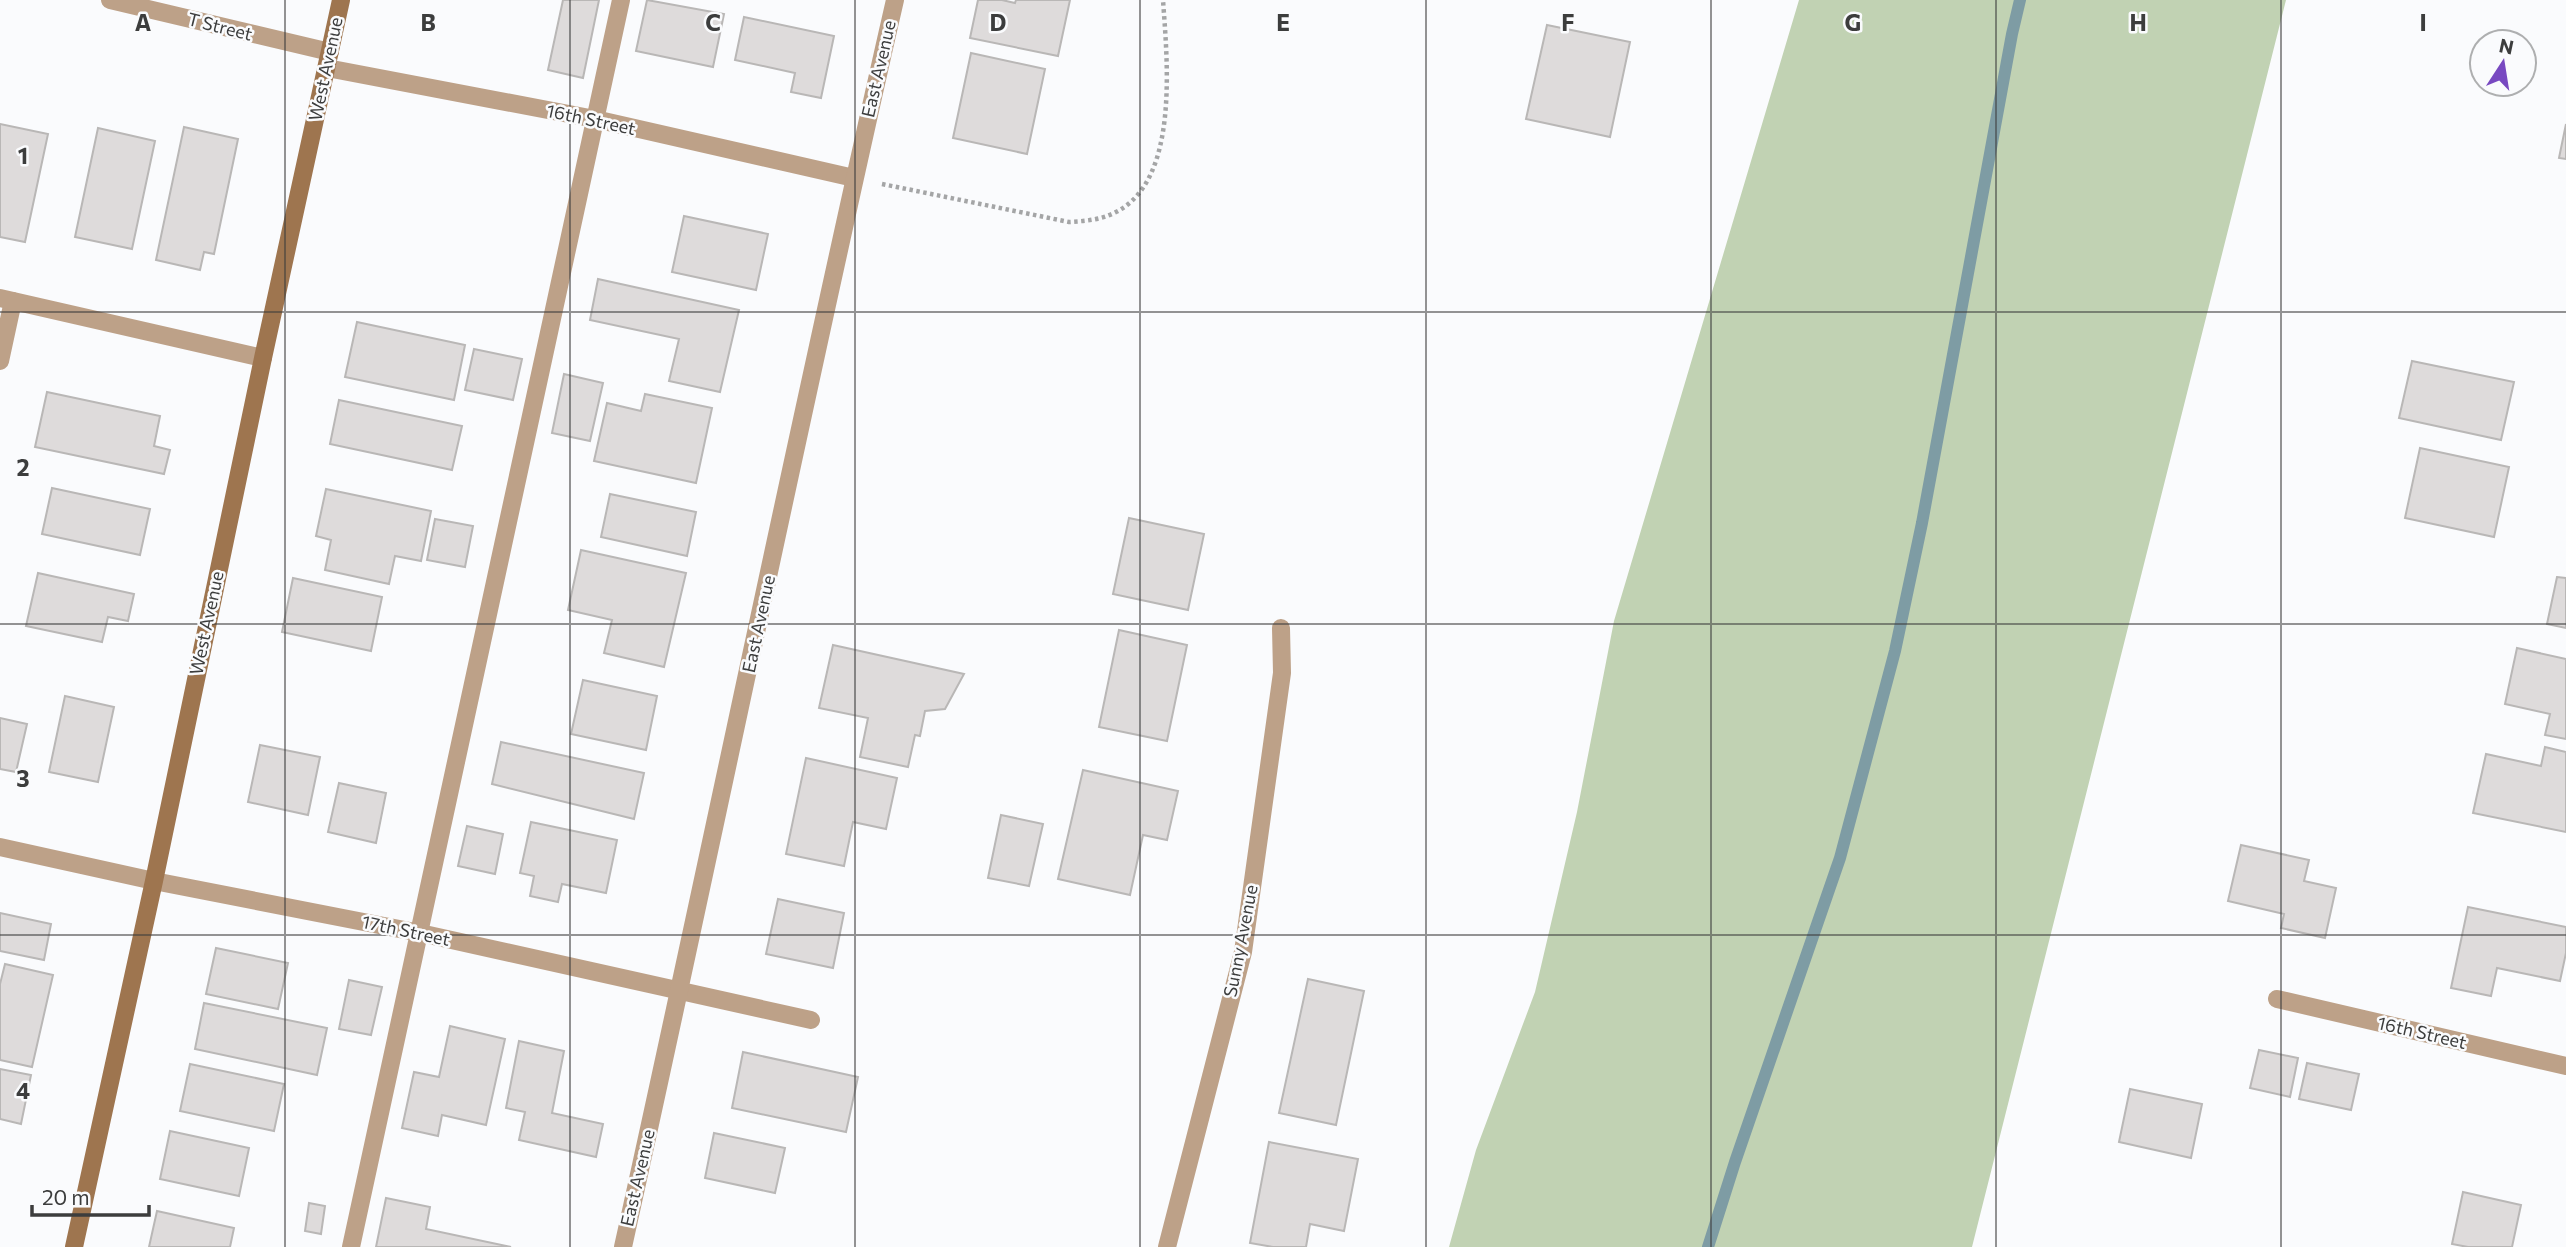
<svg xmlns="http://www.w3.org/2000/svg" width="2566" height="1247" font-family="Commissioner,sans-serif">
<rect width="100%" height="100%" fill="#fafbfd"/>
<polygon fill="#c1d2b3" points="1799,0 2286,0 1972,1247 1449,1247 1476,1150 1535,992 1577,812 1614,621"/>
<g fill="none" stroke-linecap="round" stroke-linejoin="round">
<polyline stroke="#7e9ca4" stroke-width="12" points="1708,1247 1735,1162 1840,858 1895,651 1922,523 2012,34 2020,0"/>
</g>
<g fill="#dedbdb" stroke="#b9b7b6" stroke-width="2">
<polygon points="563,0 599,0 583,78 548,70"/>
<polygon points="647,0 724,14 713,67 636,51"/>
<polygon points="978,0 1002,0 1015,3 1016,0 1070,0 1058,56 970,38"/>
<polygon points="744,17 834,36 821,98 791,92 795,73 735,60"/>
<polygon points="1547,25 1630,42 1610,137 1526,119"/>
<polygon points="971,53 1045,69 1027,154 953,138"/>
<polygon points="0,124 48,134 25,242 0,237"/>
<polygon points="2566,124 2566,159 2559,158"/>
<polygon points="184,127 238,139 214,254 204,252 200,270 156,260"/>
<polygon points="98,128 155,141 132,249 75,237"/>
<polygon points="684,216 768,234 756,290 672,272"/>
<polygon points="598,279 739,310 720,392 669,381 679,339 590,320"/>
<polygon points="357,322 465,345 454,400 345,377"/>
<polygon points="474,349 522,359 513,400 465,390"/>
<polygon points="2412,361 2514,382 2501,440 2399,418"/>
<polygon points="564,374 603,383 590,441 552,433"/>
<polygon points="47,392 160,416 154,446 170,450 164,474 35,447"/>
<polygon points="645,394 712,408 696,483 594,461 607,403 641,411"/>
<polygon points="339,400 462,426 452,470 330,444"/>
<polygon points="2420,448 2509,467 2494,537 2405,518"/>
<polygon points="52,488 150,509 140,555 42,534"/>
<polygon points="326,489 431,511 421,561 395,556 389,584 325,570 331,540 316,536"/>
<polygon points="610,494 696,512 687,556 601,537"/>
<polygon points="1129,518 1204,534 1188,610 1113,594"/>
<polygon points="435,519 473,526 465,567 427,560"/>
<polygon points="581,550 686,573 664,667 604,653 612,620 568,610"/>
<polygon points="38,573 134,594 128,621 108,617 102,642 26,626"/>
<polygon points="2557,577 2566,578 2566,628 2547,624"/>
<polygon points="293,578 382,597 371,651 282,632"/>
<polygon points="1119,630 1187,645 1167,741 1099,727"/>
<polygon points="833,645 964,674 945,709 925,711 920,736 915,735 908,767 860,757 868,718 819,708"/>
<polygon points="2517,648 2566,659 2566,739 2545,735 2550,714 2505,704"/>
<polygon points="583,680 657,696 646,750 571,734"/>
<polygon points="65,696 114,707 98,782 49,772"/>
<polygon points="0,718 27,724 16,772 0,769"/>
<polygon points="501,742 644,773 634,819 492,784"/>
<polygon points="260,745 320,757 308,815 248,802"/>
<polygon points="2545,747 2566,752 2566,832 2473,813 2486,754 2541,766"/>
<polygon points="806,758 897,778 886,829 853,822 844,866 786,854"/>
<polygon points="1083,770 1178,791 1167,840 1143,835 1130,895 1058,879"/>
<polygon points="339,783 386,793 376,843 328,832"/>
<polygon points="1001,815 1043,824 1029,886 988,878"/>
<polygon points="531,822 617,840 606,893 562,884 558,902 530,896 534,876 520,873"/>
<polygon points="467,826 503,834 495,874 458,866"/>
<polygon points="2241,845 2309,860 2304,881 2336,888 2325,938 2281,928 2284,914 2228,901"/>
<polygon points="778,899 844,913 833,968 766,954"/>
<polygon points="2468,907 2566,927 2566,953 2560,981 2497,968 2491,996 2451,988"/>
<polygon points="0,913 51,924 44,960 0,951"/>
<polygon points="216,948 288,963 278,1009 206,994"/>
<polygon points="5,964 53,975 32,1067 0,1060 0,984"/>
<polygon points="1308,979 1364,991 1336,1125 1279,1113"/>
<polygon points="349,980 382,987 371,1035 339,1029"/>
<polygon points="204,1003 327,1028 317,1075 195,1049"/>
<polygon points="450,1026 505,1039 486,1125 442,1115 438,1136 402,1128 414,1072 439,1077"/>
<polygon points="519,1041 564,1051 552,1113 603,1124 596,1157 519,1140 525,1112 506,1108"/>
<polygon points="2259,1050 2298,1058 2290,1097 2250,1088"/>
<polygon points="743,1052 858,1077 846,1132 732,1108"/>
<polygon points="2307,1063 2359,1074 2351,1110 2299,1099"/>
<polygon points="190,1064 284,1084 274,1131 180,1111"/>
<polygon points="0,1069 31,1075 21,1124 0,1119"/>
<polygon points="2130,1089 2202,1104 2191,1158 2119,1142"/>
<polygon points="170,1131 249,1148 239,1196 160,1179"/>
<polygon points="714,1133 785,1148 775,1193 705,1178"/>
<polygon points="1269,1142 1358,1159 1344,1231 1310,1224 1306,1247 1273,1247 1250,1243"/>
<polygon points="2463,1192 2521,1205 2512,1247 2468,1247 2452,1244"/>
<polygon points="386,1198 430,1207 426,1229 511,1247 376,1247"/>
<polygon points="309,1203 325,1206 321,1234 305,1231"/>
<polygon points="157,1211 234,1228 230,1247 149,1247"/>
</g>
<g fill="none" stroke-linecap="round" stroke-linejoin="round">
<path stroke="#a4a5a6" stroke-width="4.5" stroke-dasharray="3.5 3.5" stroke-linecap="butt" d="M882,184L1069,222C1085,221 1101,220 1116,212C1180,180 1167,59 1163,0"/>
<g stroke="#bda188" stroke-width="18">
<polyline points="0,361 13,301"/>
<polyline points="351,1247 621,0"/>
</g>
<g stroke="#bda188" stroke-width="18">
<polyline points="110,0 330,52"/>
<polyline points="327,68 595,119 854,178"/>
<polyline points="0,298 263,358"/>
<polyline points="154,881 420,933 811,1020"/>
<polyline points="2277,999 2566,1066"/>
<path d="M623,1247C715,832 800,415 895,0"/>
<polyline points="1167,1247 1243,952 1282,673 1281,628"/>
</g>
<polyline stroke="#bda188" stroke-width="18" points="0,847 154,881"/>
<polyline stroke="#9e754f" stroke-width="18" points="74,1247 154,881 263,358 341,0"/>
</g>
<path fill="none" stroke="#3c3d3d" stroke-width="2" stroke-opacity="0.55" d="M285,0V1247M570,0V1247M855,0V1247M1140,0V1247M1426,0V1247M1711,0V1247M1996,0V1247M2281,0V1247M0,312H2566M0,624H2566M0,935H2566"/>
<g text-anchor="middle" stroke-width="5" stroke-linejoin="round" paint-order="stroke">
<g font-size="18" fill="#3c3d3d" stroke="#fafbfd">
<text transform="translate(220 27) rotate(14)" y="6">T Street</text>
<text transform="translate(326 69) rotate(-78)" y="6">West Avenue</text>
<text transform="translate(879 69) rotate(-77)" y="6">East Avenue</text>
<text transform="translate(591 120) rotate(12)" y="6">16th Street</text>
<text transform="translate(207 623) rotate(-78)" y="6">West Avenue</text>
<text transform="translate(759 624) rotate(-78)" y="6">East Avenue</text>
<text transform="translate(406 931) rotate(12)" y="6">17th Street</text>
<text transform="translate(1241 941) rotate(-79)" y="6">Sunny Avenue</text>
<text transform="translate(2422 1033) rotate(13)" y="6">16th Street</text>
<text transform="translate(638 1178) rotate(-77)" y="6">East Avenue</text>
</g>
</g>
<g font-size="23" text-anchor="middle" font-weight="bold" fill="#3c3d3d" stroke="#fafbfd" stroke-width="5" stroke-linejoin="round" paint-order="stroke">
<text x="143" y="31">A</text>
<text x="428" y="31">B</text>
<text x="713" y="31">C</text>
<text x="998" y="31">D</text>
<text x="1283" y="31">E</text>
<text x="1568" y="31">F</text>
<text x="1853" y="31">G</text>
<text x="2138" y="31">H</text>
<text x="2423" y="31">I</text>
<text x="23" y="164">1</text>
<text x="23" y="476">2</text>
<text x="23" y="787">3</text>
<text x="23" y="1099">4</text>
</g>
<g transform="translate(2503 63) rotate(12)"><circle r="33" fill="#fafbfd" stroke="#aeafb0" stroke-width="2"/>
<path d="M0-5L12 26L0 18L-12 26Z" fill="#7849c1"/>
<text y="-10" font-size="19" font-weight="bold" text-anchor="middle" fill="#3c3d3d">N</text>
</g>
<path d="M32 1205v10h117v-10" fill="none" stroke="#3c3d3d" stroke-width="3.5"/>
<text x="42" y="1205" font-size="21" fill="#3c3d3d" stroke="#fafbfd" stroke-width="5" paint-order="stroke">20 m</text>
</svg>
